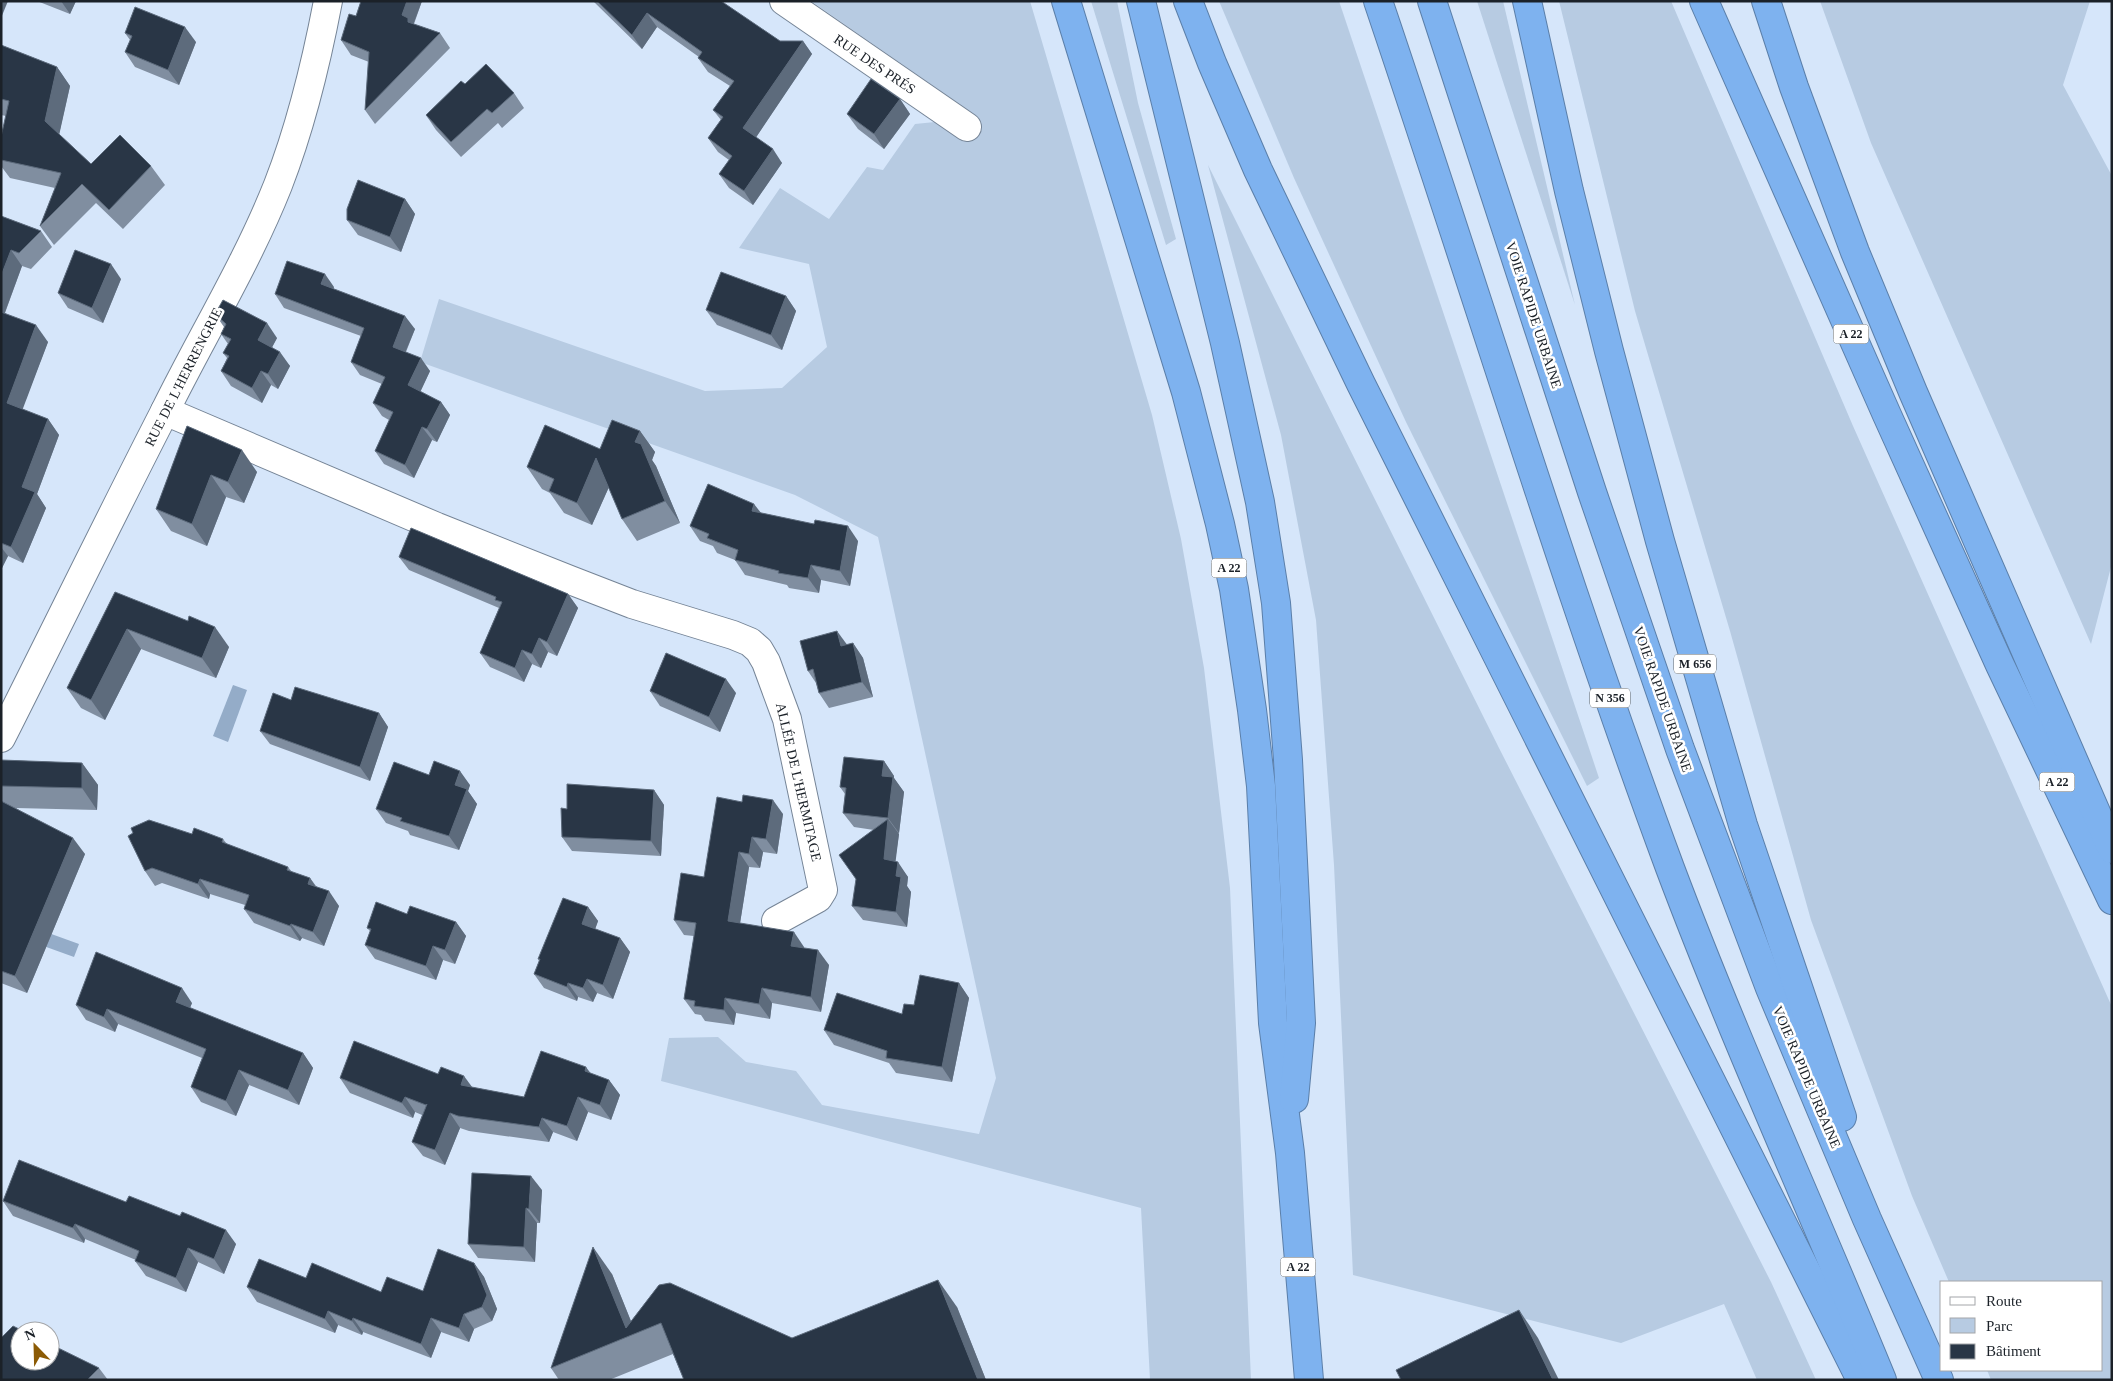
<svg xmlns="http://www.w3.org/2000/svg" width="2113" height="1381" font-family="'Times New Roman',serif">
<rect width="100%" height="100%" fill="#d6e6fa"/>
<g fill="#b7cbe2">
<polygon points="811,1 1030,1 1152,415 1181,539 1204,668 1230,888 1251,1380 1150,1380 1141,1208 661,1081 669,1038 718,1037 746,1062 796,1071 822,1105 979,1134 996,1078 878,537 795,495 420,362 439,299 705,391 782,388 827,347 809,264 739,248 780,188 829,219 867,167 883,170 915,124 935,122 939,90"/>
<polygon points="1091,1 1117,1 1138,103 1176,239 1166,245"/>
<polygon points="1219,1 1339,1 1599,778 1587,786 1406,422 1294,178"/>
<polygon points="1477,1 1503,1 1575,305"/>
<polygon points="1559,1 1671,1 1853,426 2112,1007 2112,1380 1991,1380 1987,1370 2102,1370 2102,1282 1949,1282 1912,1196 1811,920 1730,631 1635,311"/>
<polygon points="1820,1 2090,1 2063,85 2112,176 2112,563 2091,644 1871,143"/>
<polygon points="1208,165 1499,748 1771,1282 1816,1380 1757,1380 1724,1304 1621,1343 1353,1275 1334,865 1316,620 1281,435"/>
</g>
<g fill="#94acc8">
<polygon points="233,685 247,690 228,742 213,736"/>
<polygon points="43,931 79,944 74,957 38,944"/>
</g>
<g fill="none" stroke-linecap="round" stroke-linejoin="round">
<defs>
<g id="street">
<polyline points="784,1 967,127"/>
<polyline points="165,411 437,527 570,580 632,604 733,635 750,642 759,650 766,662 787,719 823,890 818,898 776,921"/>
</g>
<path id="secondary" d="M1,738C56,629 109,520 165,411C202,336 247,263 278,185C301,126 316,64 328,1"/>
<g id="highway">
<polyline points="1066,1 1186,392 1220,524 1234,589 1252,710 1261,786 1273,1023 1290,1153 1309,1380"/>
<polyline points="1141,1 1225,343 1260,502 1276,603 1288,760 1301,1023 1294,1099"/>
<polyline points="1188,1 1212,63 1258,170 1361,384 1861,1380"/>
<path d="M1378,1C1476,290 1564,582 1670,868C1735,1041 1812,1209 1882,1380"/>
<polyline points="1432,1 1592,492 1680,749 1770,988 1867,1219 1939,1380"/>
<polyline points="1527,1 1569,191 1609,351 1660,541 1743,825 1842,1117"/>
<polyline points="1704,1 1887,415 2000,665 2112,900"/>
<polyline points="1766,1 1794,87 1855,252 1913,392 2112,849"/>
</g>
</defs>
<use href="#street" stroke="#758496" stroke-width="30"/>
<use href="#secondary" stroke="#758496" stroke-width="30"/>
<use href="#highway" stroke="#5b7fa9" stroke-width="30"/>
<use href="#street" stroke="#fff" stroke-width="28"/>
<use href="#secondary" stroke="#fff" stroke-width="28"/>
<use href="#highway" stroke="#7eb2ef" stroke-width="28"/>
</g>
<g fill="#808ea0">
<polygon points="37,1 76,1 70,14"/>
<polygon points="361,1 422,1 414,24 440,33 450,48 375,124 365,110 369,62 351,55 341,40 356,16"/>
<polygon points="593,1 721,1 780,41 803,41 812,54 756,137 782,163 753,205 729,188 719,174 729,160 718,152 708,138 721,120 713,110 730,86 708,72 698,58 699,57 657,27 642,49"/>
<polygon points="125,33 196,42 179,85 135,67 125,52 130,40"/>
<polygon points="1,45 57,67 70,86 59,134 91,164 151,166 165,185 123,229 96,203 54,245 40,226 55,188 10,178 1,166 1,137 6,116 1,115"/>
<polygon points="465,84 514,93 524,108 502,128 498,123 461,157 436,130 426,115"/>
<polygon points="900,99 910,114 884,149 858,129 847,114"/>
<polygon points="405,199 415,214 401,252 358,235 347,220"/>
<polygon points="1,216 41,231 52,247 31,269 22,266 5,313 48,342 22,409 48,419 59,435 37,494 46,508 23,563 8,556 1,570"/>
<polygon points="121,279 103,323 68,308 58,293"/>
<polygon points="334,287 333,289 415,329 406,352 430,371 420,392 441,402 450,415 437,442 432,440 414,478 384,464 375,451 389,420 382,416 373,403 382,384 360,375 351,362 361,336 284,308 275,294"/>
<polygon points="786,296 796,311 782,350 717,325 706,310"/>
<polygon points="215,314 277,338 272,347 290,366 278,389 271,385 262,403 231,386 221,371 227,358 223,353 228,344 221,334 224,327"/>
<polygon points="187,426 257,472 244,503 226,497 207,546 171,531 156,509"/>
<polygon points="640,431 655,452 652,460 656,466 680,523 637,541 622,519 609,487 592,525 564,513 550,493 542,489 527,467 600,449"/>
<polygon points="761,513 858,541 850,586 821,580 819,593 789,588 787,585 745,575 735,560 717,553 713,546 700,541 690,526"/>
<polygon points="399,557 568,594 578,608 557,656 548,652 541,668 532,664 524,682 490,667 480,653 499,608 409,570"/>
<polygon points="115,592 229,647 216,678 141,649 105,720 81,708 67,688"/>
<polygon points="853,643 863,658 873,697 829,708 819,693 816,683 808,671 847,645"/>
<polygon points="650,691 736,693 720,732 660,706"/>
<polygon points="291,700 379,713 388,727 370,781 270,744 260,731"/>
<polygon points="1,760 82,763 98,785 97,810 16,808 85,854 27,993 1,983"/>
<polygon points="884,761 894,776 894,778 904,792 899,833 898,833 899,834 895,861 908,877 907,886 911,892 907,927 863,920 852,906 874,830 854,827 843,813 845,794 840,787"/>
<polygon points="429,775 470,785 468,791 477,804 459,850 410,835 408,831 386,823 376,809"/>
<polygon points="654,790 664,805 661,856 572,851 562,837 567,809"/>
<polygon points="742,802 783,814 777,854 763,852 760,868 749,867 740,923 804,947 804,948 829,965 821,1012 772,1003 770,1019 736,1013 734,1025 705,1021 701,1015 695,1014 684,999 694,936 684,935 674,920 704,877"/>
<polygon points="192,834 223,839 227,844 288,867 292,872 310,878 316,886 339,906 324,946 302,938 300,941 254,923 244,909 245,905 210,894 209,899 162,883 155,886 145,871"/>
<polygon points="588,907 598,921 595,929 620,938 630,952 613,999 597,993 593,1002 578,997 577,1001 544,988 534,974 539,961 538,959"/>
<polygon points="407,914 456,922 466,936 455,964 443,960 436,980 375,959 365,945 370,931 367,928"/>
<polygon points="959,983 969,998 952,1082 896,1073 889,1063 834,1045 824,1030 902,1014 914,1005"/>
<polygon points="192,1003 190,1008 303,1053 313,1068 299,1105 249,1085 236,1116 201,1102 191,1087 202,1058 118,1024 115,1032 86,1020 76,1005"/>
<polygon points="438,1074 471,1087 524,1097 591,1074 609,1080 620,1095 611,1120 588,1112 577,1141 553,1132 549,1142 469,1131 460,1128 445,1165 423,1156 412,1142 422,1115 415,1112 413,1118 350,1093 340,1078"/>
<polygon points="542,1190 540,1223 537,1223 535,1262 478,1258 468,1244"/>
<polygon points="3,1201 126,1202 236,1244 224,1274 198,1262 186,1292 146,1276 135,1261 136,1260 85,1239 84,1243 13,1216"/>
<polygon points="474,1263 484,1277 497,1309 492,1321 474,1329 469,1342 441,1332 431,1358 363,1332 362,1335 338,1325 335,1333 257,1302 247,1287 306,1278 381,1292 423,1291"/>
<polygon points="612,1274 631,1321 659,1285 792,1338 957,1307 986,1380 684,1380 673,1354 609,1380 559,1380 551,1368"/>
<polygon points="99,1368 108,1380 1,1380"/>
</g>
<g fill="#5d6b7c">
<polygon points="1,1 8,1 1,18"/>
<polygon points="61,1 76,1 70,14"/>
<polygon points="407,1 422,1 413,25 418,32 402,15"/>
<polygon points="647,13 657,27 642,49 632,35"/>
<polygon points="185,27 196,42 179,85 168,70"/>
<polygon points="803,41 812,54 753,142 743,128"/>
<polygon points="57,67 70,86 58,140 45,121"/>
<polygon points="900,99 910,114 884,149 874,134"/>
<polygon points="773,149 782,163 753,205 744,191"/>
<polygon points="405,199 415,214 401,252 390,237"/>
<polygon points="11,250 22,266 1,323 1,276"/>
<polygon points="111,264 121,279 103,323 92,308"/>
<polygon points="325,274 334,287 330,298 321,284"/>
<polygon points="786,296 796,311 782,350 771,335"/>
<polygon points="405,316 415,329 402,360 393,347"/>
<polygon points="267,323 277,338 268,355 258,340"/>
<polygon points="36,325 48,342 19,419 7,403"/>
<polygon points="280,352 290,366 278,389 268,374"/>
<polygon points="421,358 430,371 417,399 408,385"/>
<polygon points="261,371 271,385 262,403 252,388"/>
<polygon points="441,402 450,415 437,442 427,429"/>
<polygon points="48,419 59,435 37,494 46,508 23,563 11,547 22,487"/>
<polygon points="422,427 432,440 414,478 405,465"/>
<polygon points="640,431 655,452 652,460 656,466 680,523 665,501 635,442"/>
<polygon points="242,450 257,472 244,503 228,482"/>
<polygon points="596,458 612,480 592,525 577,503"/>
<polygon points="211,475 226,497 207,546 192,524"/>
<polygon points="754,504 765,518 752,511"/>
<polygon points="848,526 858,541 850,586 840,571"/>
<polygon points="1,547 8,556 1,570"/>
<polygon points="811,565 821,580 819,593 808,578"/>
<polygon points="568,594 578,608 557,656 547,642"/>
<polygon points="215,627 229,647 216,678 202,658"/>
<polygon points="127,629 141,649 105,720 91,700"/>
<polygon points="837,631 848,646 841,646"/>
<polygon points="539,638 548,652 541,668 532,654"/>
<polygon points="853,643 863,658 873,697 862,682"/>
<polygon points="522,650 532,664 524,682 515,668"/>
<polygon points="726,679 736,693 720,732 709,717"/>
<polygon points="379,713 388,727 370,781 360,767"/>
<polygon points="884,761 894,776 894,778 904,792 899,833 888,818 882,776"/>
<polygon points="82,763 98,785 97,810 82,788"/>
<polygon points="460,771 470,785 468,791 477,804 459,850 449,836 455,785"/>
<polygon points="654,790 664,805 661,856 651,841"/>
<polygon points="773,800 783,814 777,854 766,839"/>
<polygon points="888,819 899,834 894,874 884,859"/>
<polygon points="752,837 763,852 760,868 749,854"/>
<polygon points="73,838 85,854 27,993 15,976"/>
<polygon points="739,852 749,867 738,936 728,921"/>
<polygon points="898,862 908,877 907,886 911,892 907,927 896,912 896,876"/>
<polygon points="310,878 320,893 308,884"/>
<polygon points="200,879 210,894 209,899 198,884"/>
<polygon points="329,891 339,906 324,946 313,932"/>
<polygon points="588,907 598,921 592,938 582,924"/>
<polygon points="456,922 466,936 455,964 445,950"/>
<polygon points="291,924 302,938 300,941 290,926"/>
<polygon points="794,932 804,947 802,961 791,946"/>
<polygon points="620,938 630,952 613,999 603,985"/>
<polygon points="433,946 443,960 436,980 426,966"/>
<polygon points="818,950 829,965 821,1012 811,997"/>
<polygon points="587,979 597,993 593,1002 583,988"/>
<polygon points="568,983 578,997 577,1001 567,987"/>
<polygon points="959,983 969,998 952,1082 942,1067"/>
<polygon points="182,988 192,1003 186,1017 176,1002"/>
<polygon points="762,988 772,1003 770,1019 759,1004"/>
<polygon points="725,998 736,1013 734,1025 724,1010"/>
<polygon points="107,1009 118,1024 115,1032 104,1017"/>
<polygon points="303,1053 313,1068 299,1105 288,1090"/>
<polygon points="586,1067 597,1082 585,1071"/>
<polygon points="239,1070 249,1085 236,1116 226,1101"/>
<polygon points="464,1076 475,1091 461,1085"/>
<polygon points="609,1080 620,1095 611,1120 600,1105"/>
<polygon points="405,1097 415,1112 413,1118 402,1103"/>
<polygon points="578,1097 588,1112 577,1141 567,1126"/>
<polygon points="450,1113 460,1128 445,1165 435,1150"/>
<polygon points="542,1118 553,1132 549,1142 539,1127"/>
<polygon points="531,1176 542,1190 540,1223 529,1209"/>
<polygon points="526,1208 537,1223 535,1262 524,1247"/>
<polygon points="75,1224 85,1239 84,1243 73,1228"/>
<polygon points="226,1230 236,1244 224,1274 214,1259"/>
<polygon points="593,1247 612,1274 636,1334 626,1328"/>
<polygon points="188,1248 198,1262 186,1292 176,1278"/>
<polygon points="474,1263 484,1277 497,1309 492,1321 482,1307"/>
<polygon points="938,1280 957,1307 986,1380 978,1380"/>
<polygon points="1519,1310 1538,1338 1559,1380 1553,1380"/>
<polygon points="328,1311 338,1325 335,1333 325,1319"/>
<polygon points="464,1314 474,1329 469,1342 459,1328"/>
<polygon points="353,1318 363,1332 362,1335 352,1321"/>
<polygon points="431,1318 441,1332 431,1358 421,1344"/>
</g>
<g fill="#293646" stroke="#5d6b7c">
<polygon points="361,1 407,1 402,15 408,18 408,22 440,33 365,110 369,52 341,40 349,14 356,16"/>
<polygon points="597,1 721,1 780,41 803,41 743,128 773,149 744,191 719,174 732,156 708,138 723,117 713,110 734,81 698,58 702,52 647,13 632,35"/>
<polygon points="135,7 185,27 168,70 125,52 132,36 125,33"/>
<polygon points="1,45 57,67 45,121 91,164 120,135 151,166 109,210 82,184 40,226 61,173 1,160 1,137 9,101 1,99"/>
<polygon points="486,64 514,93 492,113 487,109 451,142 426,115 461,81 465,84"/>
<polygon points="871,79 900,99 874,134 847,114"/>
<polygon points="358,180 405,199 390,237 347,220 347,209"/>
<polygon points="1,216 41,231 19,253 11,250 1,276"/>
<polygon points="75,250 111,264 92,308 58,293"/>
<polygon points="287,261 325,274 321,284 405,316 393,347 421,358 408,385 441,402 427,429 422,427 405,465 375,451 393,412 373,403 385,377 351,362 364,328 275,294"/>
<polygon points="721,272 786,296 771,335 706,310"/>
<polygon points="223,300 267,323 258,340 280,352 268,374 261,371 252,388 221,371 229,356 223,353 231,339 221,334 226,324 215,314"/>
<polygon points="1,312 36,325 7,403 48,419 22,487 35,492 11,547 1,543"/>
<polygon points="612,420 640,431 635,442 641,444 665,501 622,519 596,458 577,503 549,491 554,479 527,467 545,425 600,449"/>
<polygon points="187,426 242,450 228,482 211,475 192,524 156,509"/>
<polygon points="708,484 754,504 752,511 814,524 815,520 848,526 840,571 811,565 808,578 778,573 779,571 735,560 738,550 707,538 709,534 690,526"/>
<polygon points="411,528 568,594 547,642 539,638 532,654 522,650 515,668 480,653 502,602 495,600 496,597 399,557"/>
<polygon points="115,592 188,621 189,616 215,627 202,658 127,629 91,700 67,688"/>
<polygon points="837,631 841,646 853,643 862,682 819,693 813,669 808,671 800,641"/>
<polygon points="666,653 726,679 709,717 650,691"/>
<polygon points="295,687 379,713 360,767 260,731 273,693 291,700"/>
<polygon points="844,757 884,761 882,776 893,777 888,818 843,813 846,788 840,787"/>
<polygon points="1,760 82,763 82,788 1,786"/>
<polygon points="434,761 460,771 455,785 467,789 449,836 400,821 402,818 376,809 394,762 429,775"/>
<polygon points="567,784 654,790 651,841 562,837 561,808 567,809"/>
<polygon points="743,795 773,800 766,839 752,837 749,854 739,852 728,921 794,932 791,946 818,950 811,997 762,988 759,1004 725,998 724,1010 694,1006 695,1001 684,999 696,923 674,920 681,873 704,877 717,797 742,802"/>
<polygon points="1,801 73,838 15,976 1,971"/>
<polygon points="888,819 884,859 898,862 896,876 901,877 896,912 852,906 856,879 839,855"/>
<polygon points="149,820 192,834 194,828 223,839 222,842 288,867 287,870 310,878 308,884 329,891 313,932 291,924 290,926 244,909 249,895 200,879 198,884 152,868 145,871 128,836 133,833 131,828"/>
<polygon points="563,898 588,907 582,924 620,938 603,985 587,979 583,988 568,983 567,987 534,974 540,959 538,959"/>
<polygon points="376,902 407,914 410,906 456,922 445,950 433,946 426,966 365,945 371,929 367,928"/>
<polygon points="96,952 182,988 176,1002 303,1053 288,1090 239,1070 226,1101 191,1087 206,1049 107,1009 104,1017 76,1005"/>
<polygon points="920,975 959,983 942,1067 886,1058 887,1051 824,1030 837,993 902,1014 904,1004 914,1005"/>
<polygon points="354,1041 438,1074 441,1067 464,1076 461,1085 524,1097 541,1051 586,1067 585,1071 609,1080 600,1105 578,1097 567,1126 542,1118 539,1127 458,1116 450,1113 435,1150 412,1142 427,1104 426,1105 405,1097 402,1103 340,1078"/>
<polygon points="19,1160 126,1202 129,1196 180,1216 182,1212 226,1230 214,1259 188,1248 176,1278 135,1261 139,1251 75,1224 73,1228 3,1201"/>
<polygon points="472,1173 531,1176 529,1209 526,1208 524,1247 468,1244"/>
<polygon points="593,1247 626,1328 659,1285 670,1283 792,1338 938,1280 978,1380 684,1380 661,1323 551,1368"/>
<polygon points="438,1249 474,1263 487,1295 482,1307 464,1314 459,1328 431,1318 421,1344 353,1318 352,1321 328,1311 325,1319 247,1287 259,1259 306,1278 312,1263 381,1292 387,1277 423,1291"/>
<polygon points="1519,1310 1553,1380 1401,1380 1396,1370"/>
<polygon points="13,1326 23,1331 20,1331 20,1361 50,1361 50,1344 99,1368 87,1380 1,1380 1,1338"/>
</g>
<g text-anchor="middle" stroke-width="5" stroke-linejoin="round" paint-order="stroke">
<g fill="#fff" stroke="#5f6468" stroke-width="1">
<rect x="1833.5" y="324.5" width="35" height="19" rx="4"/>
<rect x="1211.5" y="558.5" width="35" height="19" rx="4"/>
<rect x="1674" y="654.5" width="42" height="19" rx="4"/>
<rect x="1590" y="688.5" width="40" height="19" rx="4"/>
<rect x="2039.5" y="772.5" width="35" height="19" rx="4"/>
<rect x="1280.5" y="1257.5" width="35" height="19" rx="4"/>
</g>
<g font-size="12" font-weight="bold" fill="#1b2128">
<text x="1851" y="338">A 22</text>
<text x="1229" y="572">A 22</text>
<text x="1695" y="668">M 656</text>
<text x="1610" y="702">N 356</text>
<text x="2057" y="786">A 22</text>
<text x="1298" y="1271">A 22</text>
</g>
<g font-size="14" fill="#1b2128" stroke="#fff">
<text transform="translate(875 64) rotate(34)" y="5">RUE DES PRÉS</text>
<text transform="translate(1534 315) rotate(72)" y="5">VOIE RAPIDE URBAINE</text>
<text transform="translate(183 377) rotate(-63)" y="5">RUE DE L'HERRENGRIE</text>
<text transform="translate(1663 699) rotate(71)" y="5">VOIE RAPIDE URBAINE</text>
<text transform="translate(799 782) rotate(77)" y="5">ALLÉE DE L'HERMITAGE</text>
<text transform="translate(1807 1077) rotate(67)" y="5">VOIE RAPIDE URBAINE</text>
</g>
</g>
<rect width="2113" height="1381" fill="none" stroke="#1b2128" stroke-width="5"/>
<rect x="1940" y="1281" width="162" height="90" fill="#ffffff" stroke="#a4a6a9"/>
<rect x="1950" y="1297" width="25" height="8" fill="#ffffff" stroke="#a4a6a9"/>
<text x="1986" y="1306" font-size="15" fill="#1b2128">Route</text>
<rect x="1950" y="1318" width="25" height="15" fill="#b7cbe2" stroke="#a4a6a9"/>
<text x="1986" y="1331" font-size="15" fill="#1b2128">Parc</text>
<rect x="1950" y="1344" width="25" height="15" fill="#293646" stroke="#a4a6a9"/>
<text x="1986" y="1356" font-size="15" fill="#1b2128">Bâtiment</text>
<g transform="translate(35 1346) rotate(337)"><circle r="24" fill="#ffffff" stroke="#a4a6a9"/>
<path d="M0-4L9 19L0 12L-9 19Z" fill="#8c5b05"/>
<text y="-8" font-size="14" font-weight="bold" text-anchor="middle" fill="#1b2128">N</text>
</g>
</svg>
